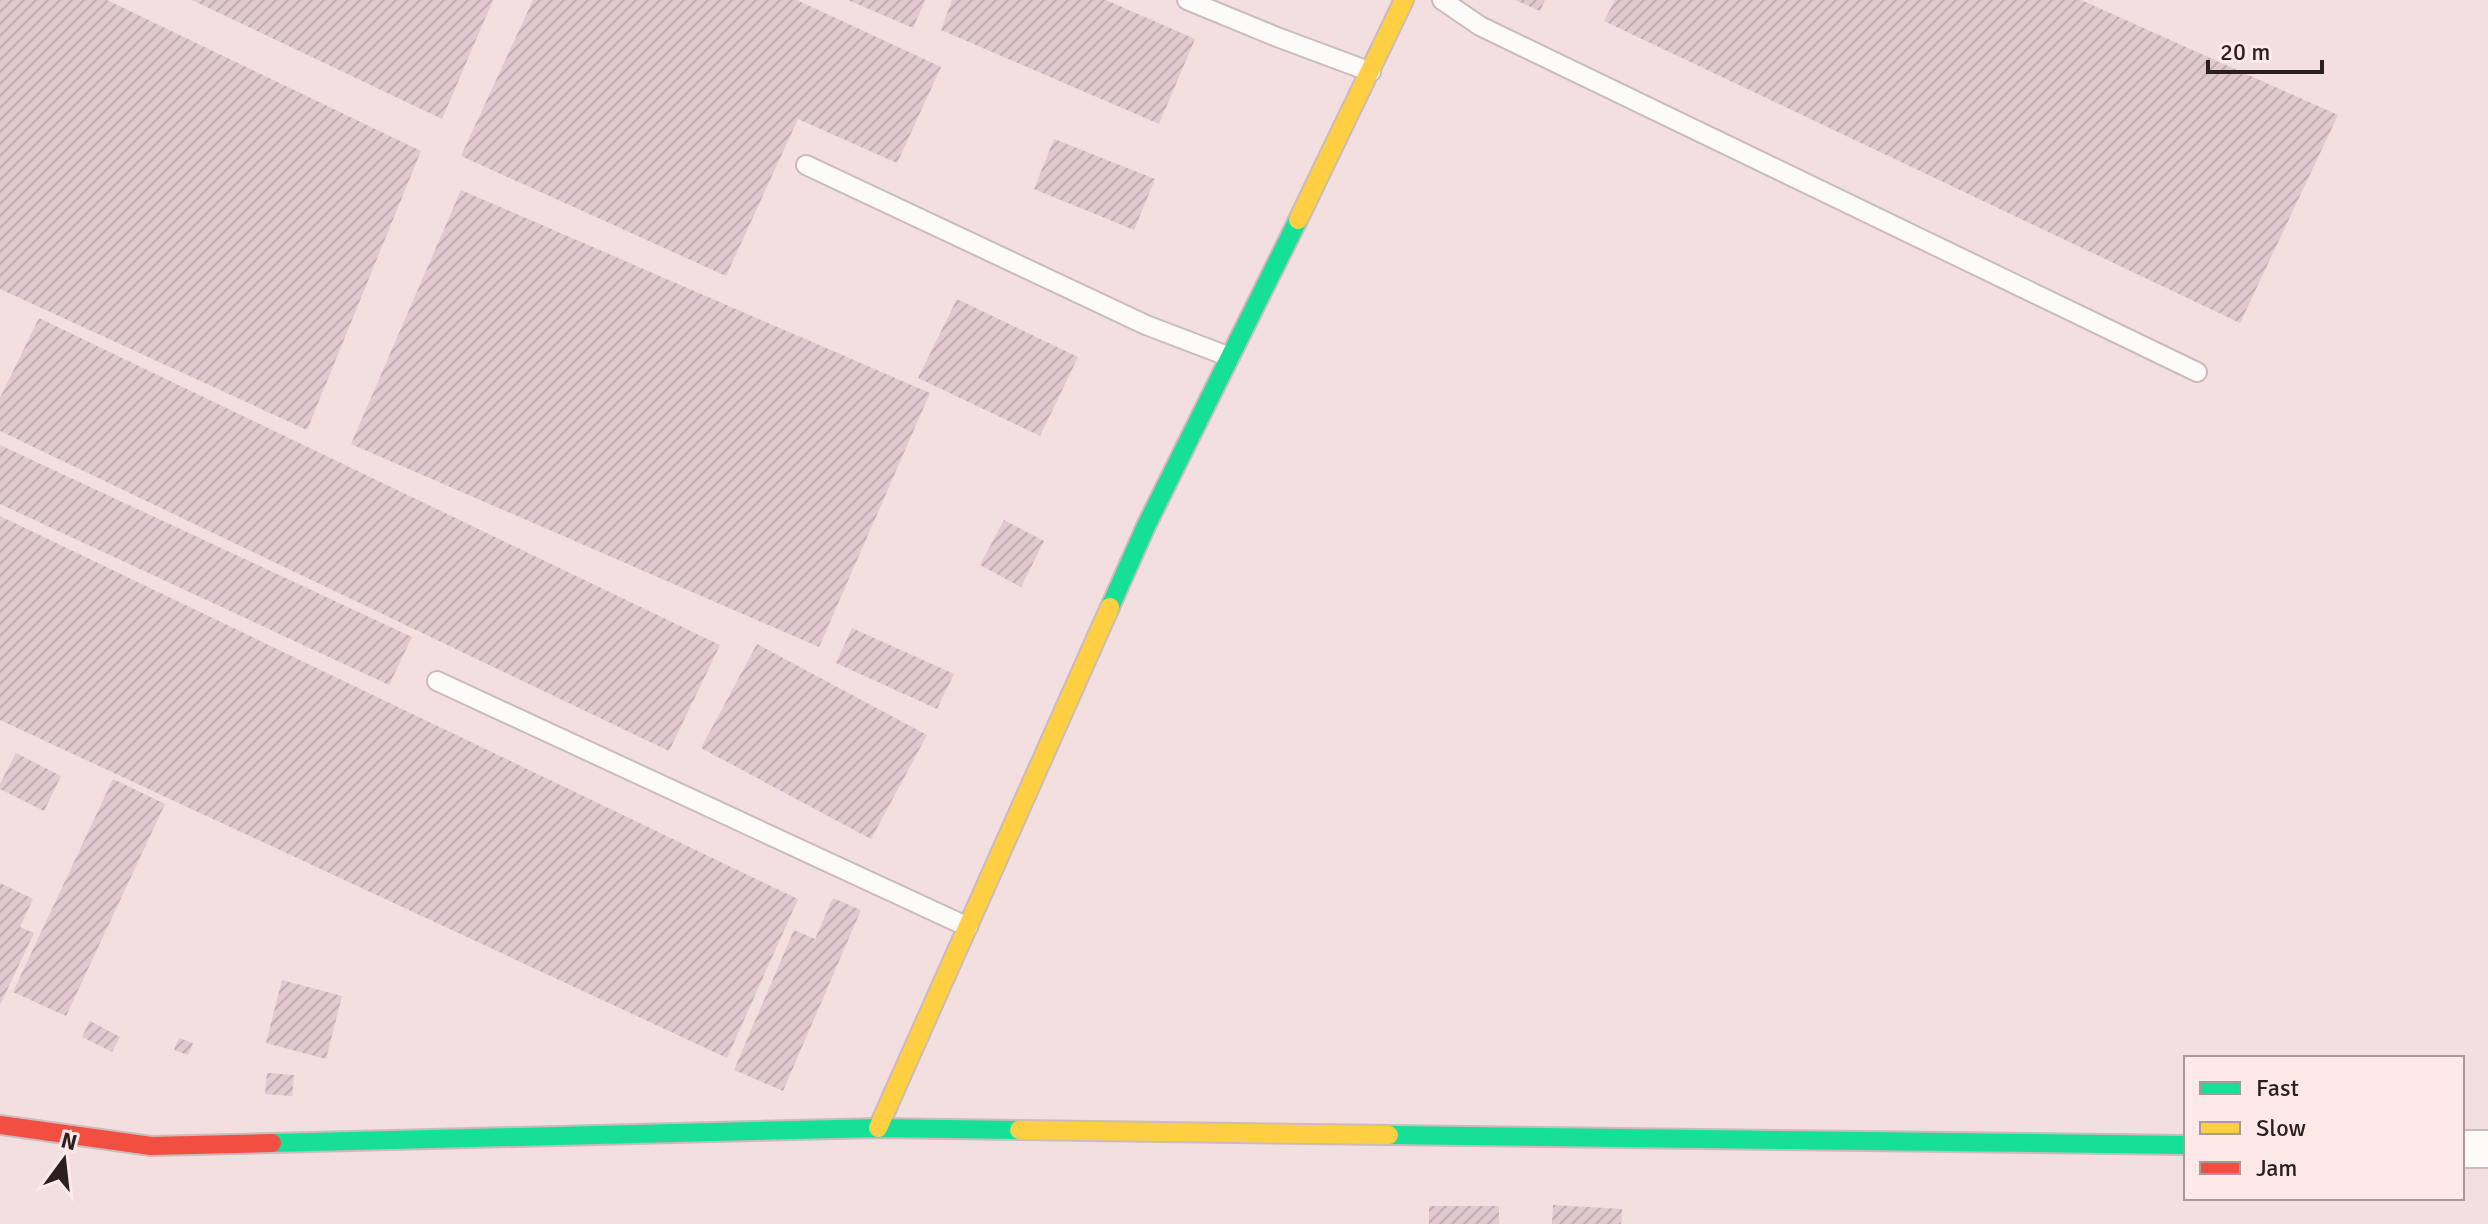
<svg xmlns="http://www.w3.org/2000/svg" width="2488" height="1224" font-family="Signika,sans-serif">
<defs>
<pattern id="building-hatch" width="6" height="6" patternUnits="userSpaceOnUse" patternTransform="scale(2)"><rect width="6" height="6" fill="#e1c9cf"/><path d="M-1 1l2-2M0 6l6-6M5 7l2-2" fill="none" stroke="#c1acb1"/></pattern>
</defs>
<rect width="100%" height="100%" fill="#f3dfdf"/>
<g fill="url(#building-hatch)">
<polygon points="0,0 107,0 421,151 307,430 0,289"/>
<polygon points="192,0 493,0 442,119"/>
<polygon points="533,0 797,0 941,67 897,163 798,119 726,276 461,156"/>
<polygon points="848,0 925,0 913,28"/>
<polygon points="952,0 1106,0 1195,39 1159,124 941,30"/>
<polygon points="1515,0 1545,0 1540,11"/>
<polygon points="1615,0 2081,0 2338,115 2240,323 1604,21"/>
<polygon points="1054,139 1155,179 1134,230 1034,189"/>
<polygon points="461,190 930,393 819,647 351,444"/>
<polygon points="957,299 1078,357 1040,436 918,378"/>
<polygon points="39,318 720,645 669,751 0,431 0,398"/>
<polygon points="0,445 412,637 389,685 0,504"/>
<polygon points="0,516 798,899 727,1058 0,720"/>
<polygon points="1004,520 1044,541 1021,587 980,565"/>
<polygon points="852,628 954,674 937,709 836,663"/>
<polygon points="757,644 927,735 871,839 701,748"/>
<polygon points="16,753 61,776 44,811 0,789 0,784"/>
<polygon points="113,779 165,804 66,1016 13,992"/>
<polygon points="0,883 33,899 20,927 34,933 0,1005"/>
<polygon points="833,898 861,910 783,1091 734,1070 794,930 815,939"/>
<polygon points="282,980 342,996 326,1059 266,1043"/>
<polygon points="90,1021 120,1037 112,1052 82,1037"/>
<polygon points="179,1038 193,1043 188,1055 174,1050"/>
<polygon points="267,1073 294,1075 292,1096 265,1094"/>
<polygon points="1553,1205 1622,1209 1621,1224 1552,1224"/>
<rect x="1429" y="1206" width="70" height="18"/>
</g>
<g fill="none" stroke-linecap="round" stroke-linejoin="round">
<defs>
<g id="lane">
<polyline points="1187,0 1277,37 1371,72"/>
<polyline points="1442,0 1480,26 2197,372"/>
<polyline points="806,165 1146,325 1230,357"/>
<polyline points="437,681 968,927"/>
</g>
<polyline id="street" points="2462,1149 2488,1149"/>
<g id="fast">
<polyline points="1110,607 1146,526 1298,220"/>
<polyline points="1389,1135 2186,1145"/>
<polyline points="272,1143 878,1128 1019,1130"/>
</g>
<g id="slow">
<polyline points="1298,220 1404,0"/>
<polyline points="878,1128 1110,607"/>
<polyline points="1019,1130 1389,1135"/>
</g>
<polyline id="jam" points="0,1125 151,1146 272,1143"/>
</defs>
<use href="#lane" stroke="#cbbbbb" stroke-width="22"/>
<use href="#street" stroke="#cbbbbb" stroke-width="40"/>
<use href="#fast" stroke="#cbbbbb" stroke-width="22"/>
<use href="#slow" stroke="#cbbbbb" stroke-width="22"/>
<use href="#jam" stroke="#cbbbbb" stroke-width="22"/>
<use href="#lane" stroke="#fdfafa" stroke-width="18"/>
<use href="#street" stroke="#fdfafa" stroke-width="36"/>
<use href="#fast" stroke="#16e098" stroke-width="18"/>
<use href="#slow" stroke="#ffcf43" stroke-width="18"/>
<use href="#jam" stroke="#f24e42" stroke-width="18"/>
</g>
<rect x="2184" y="1056" width="280" height="144" fill="#ffe8e8" stroke="#ab9898" stroke-width="2"/>
<rect x="2200" y="1082" width="40" height="12" fill="#16e098" stroke="#ab9898" stroke-width="2"/>
<text x="2256" y="1096" font-size="24" fill="#2c1f1f">Fast</text>
<rect x="2200" y="1122" width="40" height="12" fill="#ffcf43" stroke="#ab9898" stroke-width="2"/>
<text x="2256" y="1136" font-size="24" fill="#2c1f1f">Slow</text>
<rect x="2200" y="1162" width="40" height="12" fill="#f24e42" stroke="#ab9898" stroke-width="2"/>
<text x="2256" y="1176" font-size="24" fill="#2c1f1f">Jam</text>
<g transform="translate(64 1160) rotate(15)" stroke="#ffe8e8" stroke-width="6" paint-order="stroke">
<path d="M0-6L14 30L0 20L-14 30Z" fill="#2c1f1f"/>
<text y="-12" font-size="22" font-weight="bold" text-anchor="middle" fill="#2c1f1f">N</text>
</g>
<path d="M2208 60v12h114v-12" fill="none" stroke="#2c1f1f" stroke-width="4"/>
<text x="2220" y="60" font-size="24" fill="#2c1f1f" stroke="#ffe8e8" stroke-width="6" paint-order="stroke">20 m</text>
</svg>
